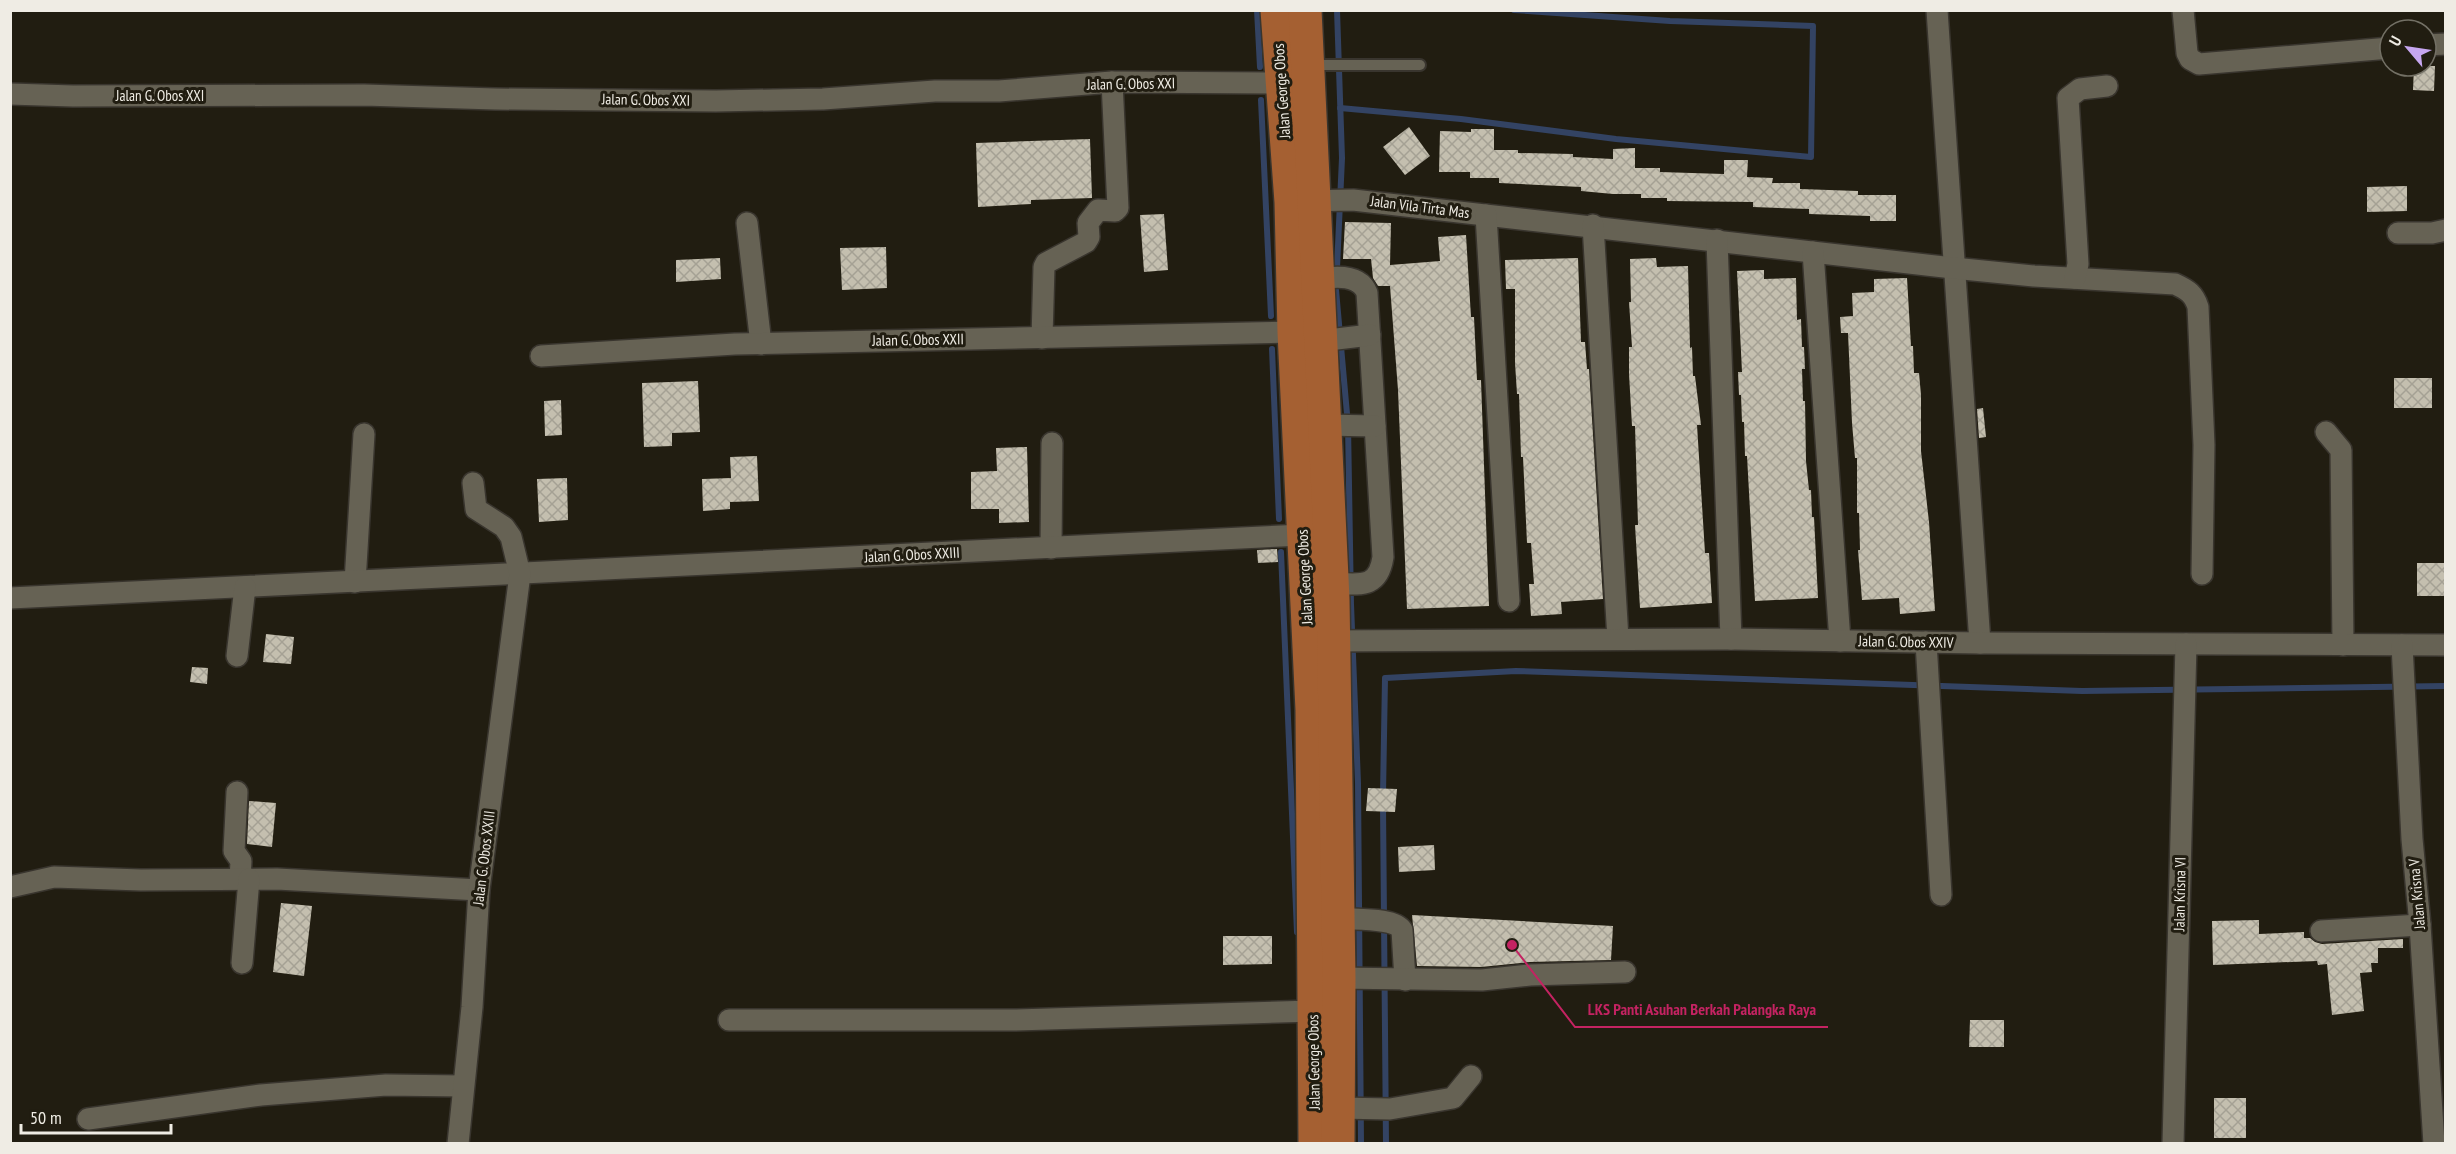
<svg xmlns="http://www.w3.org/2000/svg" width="2456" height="1154" font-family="'PT Sans Narrow',sans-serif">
<defs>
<pattern id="building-cross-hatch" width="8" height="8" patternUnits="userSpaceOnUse" patternTransform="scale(1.5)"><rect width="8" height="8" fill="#c4bfaf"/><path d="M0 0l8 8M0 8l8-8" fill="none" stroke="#a5a194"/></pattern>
</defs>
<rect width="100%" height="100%" fill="#211d11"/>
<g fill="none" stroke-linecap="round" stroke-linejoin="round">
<g stroke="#334363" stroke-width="6">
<polyline points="1257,10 1260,67"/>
<polyline points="1337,10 1342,158 1336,290 1348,425 1351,604 1358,783 1361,1144"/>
<polyline points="1261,100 1271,316"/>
<polyline points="1340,108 1461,119 1616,139 1811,157 1813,26 1670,21 1514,10"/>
<polyline points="1272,349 1279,519"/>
<polyline points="1281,552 1297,932"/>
<polyline points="1383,795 1385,678 1516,671 2082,691 2446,686"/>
<polyline points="1383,805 1386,1144"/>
</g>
</g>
<g fill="url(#building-cross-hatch)">
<polygon points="2414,66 2435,66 2434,91 2413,90"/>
<polygon points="1409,127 1430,156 1405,175 1383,147"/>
<polygon points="1471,129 1494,129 1494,150 1518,150 1518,153 1573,154 1573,157 1613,159 1613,149 1635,148 1635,168 1660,168 1660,172 1724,174 1724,160 1748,160 1747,177 1773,178 1772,183 1800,183 1800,189 1858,191 1858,195 1896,195 1896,221 1870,221 1870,216 1809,214 1809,209 1753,207 1753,202 1667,201 1667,198 1641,198 1641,194 1613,194 1581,191 1581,187 1499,183 1499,178 1470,178 1470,172 1439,172 1440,131 1471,132"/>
<polygon points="1090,139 1092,198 1031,200 1031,204 978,207 976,143"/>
<polygon points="2407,186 2407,211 2367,212 2367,187"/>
<polygon points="1164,214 1168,270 1144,272 1140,215"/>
<polygon points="1345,222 1391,223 1390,265 1440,261 1438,237 1466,235 1471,317 1474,317 1477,380 1481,380 1489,606 1407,609 1398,390 1390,286 1378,286 1373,278 1371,259 1343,259"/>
<polygon points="886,247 887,288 842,290 840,248"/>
<polygon points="720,258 721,279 676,282 676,260"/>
<polygon points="1578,258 1581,342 1585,342 1587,369 1589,369 1603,599 1561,602 1562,614 1531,616 1529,584 1534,584 1531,543 1527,543 1523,457 1521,457 1519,394 1517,394 1515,363 1515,289 1506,289 1505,260"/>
<polygon points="1656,258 1657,267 1688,266 1690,348 1692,347 1693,376 1695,376 1701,425 1697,425 1705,553 1709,553 1712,603 1640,608 1635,525 1638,525 1635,426 1632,426 1629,374 1629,347 1632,347 1629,302 1631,302 1630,259"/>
<polygon points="1764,270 1764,279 1796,278 1797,320 1801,319 1802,347 1804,347 1805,369 1802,369 1803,401 1805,401 1806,461 1809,490 1811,490 1812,517 1814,517 1818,598 1755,601 1747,456 1745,456 1744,422 1742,422 1741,395 1739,395 1738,372 1742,372 1737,271"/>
<polygon points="1907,278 1911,346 1913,346 1914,373 1919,373 1921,395 1921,451 1929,522 1935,611 1900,614 1899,598 1862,600 1858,550 1860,550 1859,513 1857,513 1857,458 1855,458 1852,423 1848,333 1841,333 1840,317 1853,316 1852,293 1874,292 1874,279"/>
<rect x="2394" y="378" width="38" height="30"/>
<polygon points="698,381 700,432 672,433 672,446 644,447 642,383"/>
<polygon points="561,400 562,435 545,436 544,401"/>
<polygon points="1983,408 1986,437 1979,438 1977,409"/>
<polygon points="1027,447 1029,522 999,523 999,509 971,509 971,472 997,471 996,448"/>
<polygon points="757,456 759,501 730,502 730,509 703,511 702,479 731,478 730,457"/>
<polygon points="567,478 568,520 539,522 537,479"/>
<polygon points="1277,549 1278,562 1258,563 1257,550"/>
<rect x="2417" y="563" width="28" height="33"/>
<polygon points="266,634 294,637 291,664 263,662"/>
<polygon points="192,667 208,668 207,684 190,682"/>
<polygon points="1368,788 1397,789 1395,812 1366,811"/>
<polygon points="249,801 276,803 272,847 247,844"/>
<polygon points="1434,845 1435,870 1399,872 1398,847"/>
<polygon points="281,903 312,906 304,976 273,972"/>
<polygon points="1412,915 1613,926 1611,960 1530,962 1481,967 1417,966"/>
<polygon points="2259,920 2259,934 2304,932 2304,938 2310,938 2315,942 2322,944 2403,939 2403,948 2378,948 2378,963 2371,963 2372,972 2360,973 2364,1011 2332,1015 2327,964 2318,965 2317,961 2213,965 2212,921"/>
<polygon points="1223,936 1272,936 1272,964 1223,965"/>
<polygon points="1970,1020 2004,1020 2004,1047 1969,1047"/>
<rect x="2214" y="1098" width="32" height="40"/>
</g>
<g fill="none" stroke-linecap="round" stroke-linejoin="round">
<defs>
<polyline id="service" points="1312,65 1420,65"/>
<g id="minor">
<polyline points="1937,10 1980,643"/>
<polyline points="2183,10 2187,53 2190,59 2199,64 2390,48"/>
<polyline points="2426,45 2446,44"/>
<polyline points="10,94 73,96 364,95 495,99 716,101 823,99 935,91 999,91 1112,82 1281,83"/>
<path d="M1303,201L1353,200L1953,268L2034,276L2175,284C2188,290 2194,294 2198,307L2204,445L2202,574"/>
<polyline points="1486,215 1509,601"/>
<polyline points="747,223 761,344"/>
<polyline points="1593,225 1618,639"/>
<polyline points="2398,233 2432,233 2446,230"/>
<polyline points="1717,240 1731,639"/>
<polyline points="1813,252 1840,641"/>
<polyline points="2075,278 2078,264 2068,98 2080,89 2107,86"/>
<path d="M1319,279C1336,276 1360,274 1367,293L1383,557C1378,590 1359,584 1331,583"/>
<polyline points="1042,338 1044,267 1046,263 1086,242 1089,237 1088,223 1098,210 1115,211 1118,208 1112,82"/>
<polyline points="1320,341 1370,335"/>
<polyline points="541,356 735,344 1294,332"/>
<polyline points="1324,425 1375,426"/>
<polyline points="2326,432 2341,450 2343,645"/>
<polyline points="1051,548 1052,443"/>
<polyline points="355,582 364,434"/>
<polyline points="10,598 1303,535"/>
<polyline points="1321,641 1731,639 1980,643 2446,645"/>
<polyline points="1926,642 1941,895"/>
<polyline points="2402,645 2412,839 2420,925 2434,1144"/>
<polyline points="237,656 245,587"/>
<polyline points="237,792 234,851 241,861 240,879"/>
<polyline points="10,887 54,877 141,880 277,879 479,890"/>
<path d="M1338,918C1353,920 1394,917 1402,930L1405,980"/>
<polyline points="2321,931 2420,925"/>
<polyline points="242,963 249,879"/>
<polyline points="1339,978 1482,980 1530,975 1625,972"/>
<polyline points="729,1020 1015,1020 1313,1011"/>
<polyline points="1339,1108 1390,1109 1453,1098 1471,1076"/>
<polyline points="88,1119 261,1095 386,1085 463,1086"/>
<polyline points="458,1144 472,1007 479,890 520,574 511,537 504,527 476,509 473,483"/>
<polyline points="2173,1144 2186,644"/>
</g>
<g id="primary">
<polyline points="1277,10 1291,202 1294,332 1312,710 1315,1144"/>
<polyline points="1305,10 1333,599 1339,978 1338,1144"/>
</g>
</defs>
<use href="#service" stroke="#39352e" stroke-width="14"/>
<use href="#minor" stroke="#39352e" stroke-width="24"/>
<use href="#primary" stroke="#39352e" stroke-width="36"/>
<use href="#service" stroke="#666254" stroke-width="10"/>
<use href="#minor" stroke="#666254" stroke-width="21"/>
<use href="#primary" stroke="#a56032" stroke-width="33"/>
</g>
<g text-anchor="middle" stroke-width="6" stroke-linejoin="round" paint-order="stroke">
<g font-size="15" fill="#efece4" stroke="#211d11">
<text transform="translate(1131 84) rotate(-1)" y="5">Jalan G. Obos XXI</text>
<text transform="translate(1282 91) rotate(-94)" y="5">Jalan George Obos</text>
<text x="160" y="101">Jalan G. Obos XXI</text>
<text transform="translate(646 100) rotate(1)" y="5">Jalan G. Obos XXI</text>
<text transform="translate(1420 207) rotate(7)" y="5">Jalan Vila Tirta Mas</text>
<text transform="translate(918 340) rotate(-1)" y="5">Jalan G. Obos XXII</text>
<text transform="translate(912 555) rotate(-3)" y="5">Jalan G. Obos XXIII</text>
<text transform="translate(1305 577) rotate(-93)" y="5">Jalan George Obos</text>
<text transform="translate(1906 642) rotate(1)" y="5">Jalan G. Obos XXIV</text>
<text transform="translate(484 858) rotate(-83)" y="5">Jalan G. Obos XXIII</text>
<text transform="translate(2180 894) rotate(-89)" y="5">Jalan Krisna VI</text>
<text transform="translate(2417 894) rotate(-95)" y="5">Jalan Krisna V</text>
<text transform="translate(1314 1062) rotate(-91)" y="5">Jalan George Obos</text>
</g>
</g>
<path fill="none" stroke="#c42362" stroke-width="2" d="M1512 945L1575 1027H1828"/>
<circle fill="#c42362" stroke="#211d11" stroke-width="2" cx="1512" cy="945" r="6"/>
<g font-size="16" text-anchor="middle" font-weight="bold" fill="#c42362" stroke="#211d11" stroke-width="6" stroke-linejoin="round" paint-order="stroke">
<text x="1702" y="1015">LKS Panti Asuhan Berkah Palangka Raya</text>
</g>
<rect width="2456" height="1154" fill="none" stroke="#efece4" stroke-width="24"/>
<g transform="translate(2408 48) rotate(299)"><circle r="28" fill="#211d11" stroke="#737065" stroke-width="1.5"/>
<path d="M0-4.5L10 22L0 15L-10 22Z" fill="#c6a6f0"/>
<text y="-9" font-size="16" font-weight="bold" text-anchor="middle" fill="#efece4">U</text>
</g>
<path d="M21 1124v9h150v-9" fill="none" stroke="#efece4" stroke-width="3"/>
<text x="30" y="1124" font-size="18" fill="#efece4" stroke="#211d11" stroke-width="4.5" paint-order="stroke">50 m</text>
</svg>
